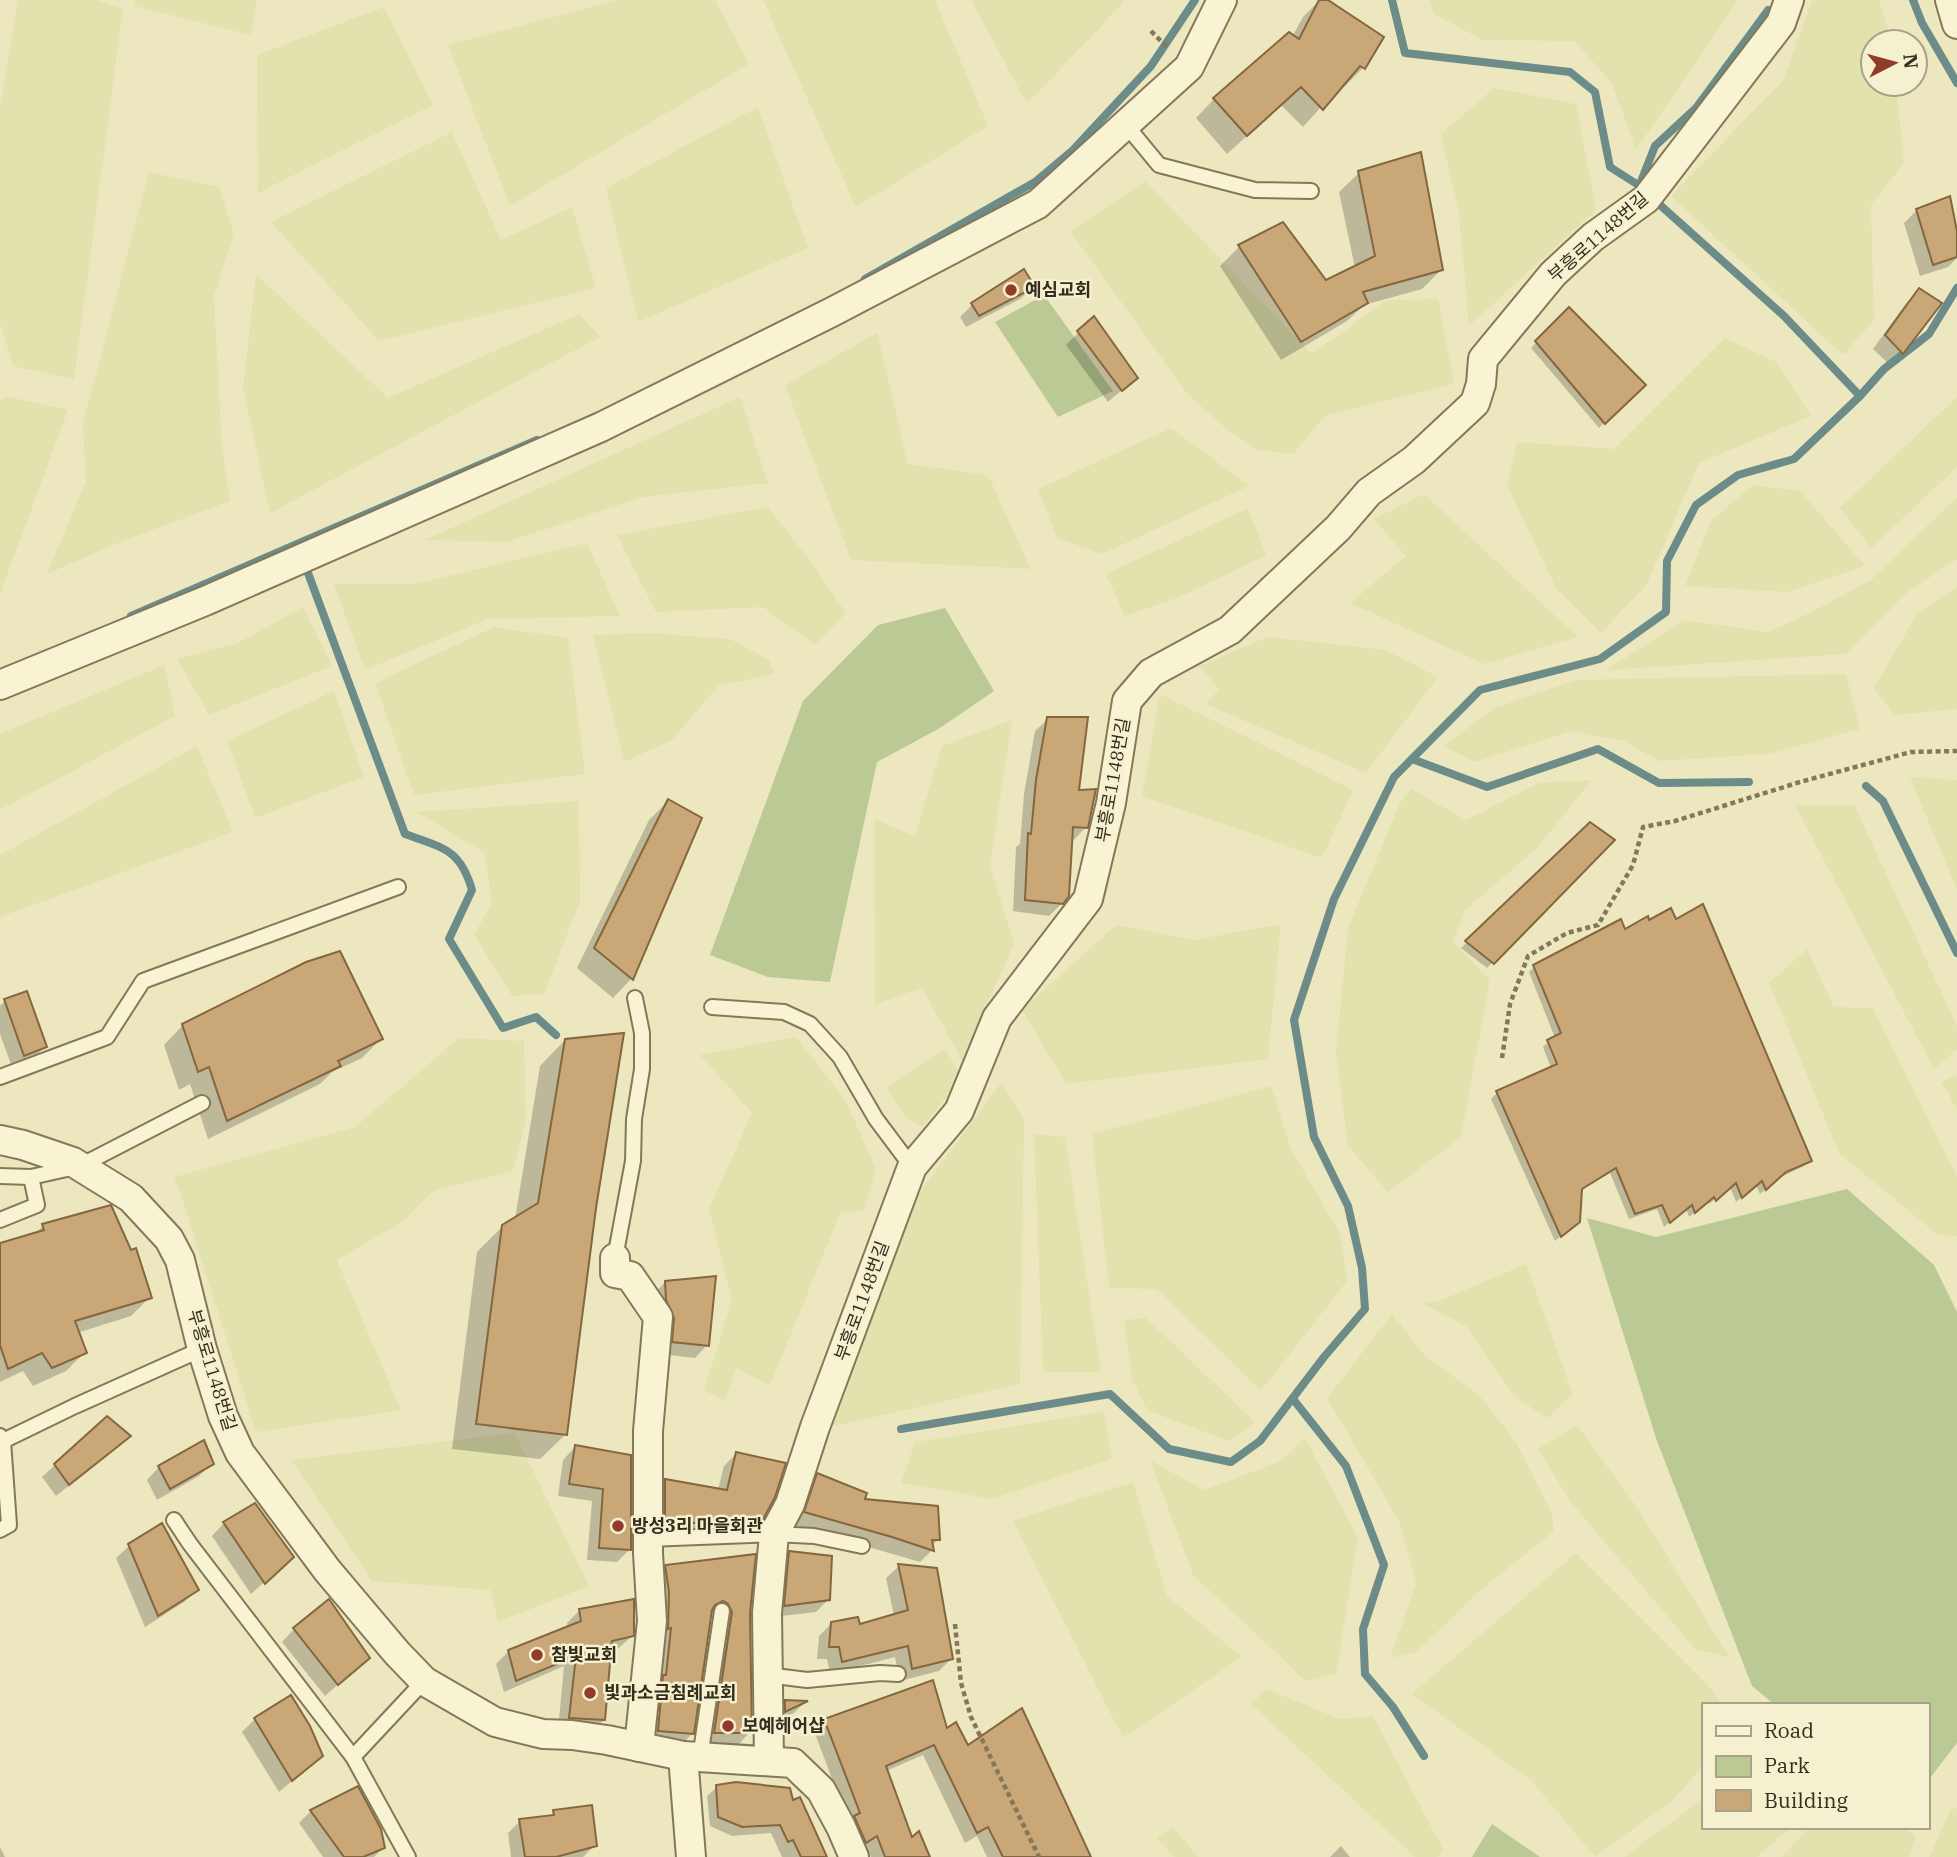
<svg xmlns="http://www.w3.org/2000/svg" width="1957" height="1857" font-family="'IBM Plex Serif','Noto Sans KR',serif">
<rect width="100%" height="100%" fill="#ede7c0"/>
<g fill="#e2e2ae">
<polygon points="18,0 97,0 123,9 74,379 13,366 0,323 0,109"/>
<polygon points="135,0 257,0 251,35 134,6"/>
<polygon points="618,0 715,0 749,64 510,206 448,45"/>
<polygon points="763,0 935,0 988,126 856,207"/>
<polygon points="971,0 1123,0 1124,2 1027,104"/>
<polygon points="1429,0 1738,0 1636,150 1612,84 1575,41 1483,40 1434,14"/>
<polygon points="1812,0 1879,0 1892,42 1873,42 1873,84 1896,84 1904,163 1871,205 1874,320 1843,355 1671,196 1784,79"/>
<polygon points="384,7 433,105 258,193 257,55"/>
<polygon points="1494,88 1576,104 1596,210 1469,326 1459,214 1441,134"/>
<polygon points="758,107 808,248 638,322 606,188"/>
<polygon points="452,132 501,240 572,207 596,288 379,341 271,222"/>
<polygon points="149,172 219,187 234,233 214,296 222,449 230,501 113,545 47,574 86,481 83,424"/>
<polygon points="1145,181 1312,354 1386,300 1438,299 1454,384 1326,415 1293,454 1258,450 1225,428 1186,392 1070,231"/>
<polygon points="256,274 388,398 579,314 600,337 270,513 243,388"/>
<polygon points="877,333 908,464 988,475 1031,569 851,560 785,385"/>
<polygon points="1725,338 1776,362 1811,416 1699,463 1647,584 1601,633 1556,588 1507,485 1517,442 1614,449"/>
<polygon points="9,397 68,410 0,594 0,400"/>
<polygon points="740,397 768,483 643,497 507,542 425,540"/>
<polygon points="1957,397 1957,467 1871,548 1840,508"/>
<polygon points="1171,428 1249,486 1102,554 1057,538 1038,489"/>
<polygon points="1753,485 1800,491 1865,566 1788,592 1685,586 1711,521"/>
<polygon points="1424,494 1578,637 1484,664 1350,603 1406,556 1374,519"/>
<polygon points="1957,497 1957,559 1905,594 1846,654 1606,670 1684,620 1768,632 1810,613 1871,580"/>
<polygon points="768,507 814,566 846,613 815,645 763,607 656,612 617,535"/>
<polygon points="1248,508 1266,555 1182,596 1125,616 1106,574"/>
<polygon points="587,543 620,616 488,619 365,670 334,584 415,584"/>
<polygon points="1957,587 1957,709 1894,715 1874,688 1917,614"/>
<polygon points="303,607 332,666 209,715 177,659 238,643"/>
<polygon points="494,627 568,638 585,774 414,795 375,683"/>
<polygon points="650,633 730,639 769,660 774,674 718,686 672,740 624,762 593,635"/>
<polygon points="1267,637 1386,650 1438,677 1366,773 1206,704 1219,689 1199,666"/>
<polygon points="164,665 175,716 0,810 0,734"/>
<polygon points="1846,674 1860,729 1768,754 1659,761 1624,741 1571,731 1475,762 1444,746 1494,708 1577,680"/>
<polygon points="334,691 364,777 255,818 227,741"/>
<polygon points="1160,694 1353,790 1322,858 1142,796"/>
<polygon points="1012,720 990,866 1014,944 962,1060 922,988 875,1004 874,819 915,836 942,746"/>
<polygon points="197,746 233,832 0,917 0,855"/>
<polygon points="1910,777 1957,780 1957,890"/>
<polygon points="1592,780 1537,848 1464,911 1453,942 1490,980 1461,1137 1388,1192 1348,1146 1336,1052 1348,928 1400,803 1411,789 1466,820 1539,783"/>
<polygon points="579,801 580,901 544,994 512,996 474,934 492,904 485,853 417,812"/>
<polygon points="1795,805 1854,805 1957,1026 1957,1049 1934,1069"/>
<polygon points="1281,924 1268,1059 1066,1084 1022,1010 1116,925 1194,940"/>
<polygon points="1807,949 1834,1007 1873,1008 1957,1176 1957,1236 1938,1235 1839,1153 1769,983"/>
<polygon points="796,1037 846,1101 876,1169 864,1210 840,1213 770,1386 736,1368 725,1402 704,1390 732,1300 709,1209 752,1113 700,1055"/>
<polygon points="459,1038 524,1041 526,1121 513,1171 435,1190 403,1221 337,1260 401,1410 256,1432 180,1192 174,1177 355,1127"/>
<polygon points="945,1049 960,1073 947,1097 922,1127 905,1116 886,1087"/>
<polygon points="1957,1075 1957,1109 1941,1082"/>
<polygon points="1001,1083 1024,1120 1020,1384 830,1427 919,1193"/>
<polygon points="1271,1086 1291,1149 1340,1234 1347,1281 1261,1391 1157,1289 1109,1288 1092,1134"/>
<polygon points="1034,1134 1065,1137 1101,1372 1043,1372"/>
<polygon points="1526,1264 1573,1395 1547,1418 1515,1397 1466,1326 1423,1304 1444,1299"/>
<polygon points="1392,1314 1426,1357 1478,1394 1516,1442 1552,1514 1554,1531 1482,1589 1416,1652 1390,1658 1416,1584 1399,1521 1327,1398"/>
<polygon points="1146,1318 1255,1422 1228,1441 1147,1410 1132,1379 1124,1320"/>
<polygon points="1104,1412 1112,1459 993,1499 901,1483 915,1442"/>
<polygon points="1577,1425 1639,1510 1729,1657 1695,1649 1571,1502 1538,1449"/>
<polygon points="515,1433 589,1586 498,1622 490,1590 372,1581 291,1460"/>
<polygon points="1305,1438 1358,1538 1336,1674 1306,1681 1193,1575 1150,1460 1204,1490 1281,1461"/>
<polygon points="1133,1482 1167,1596 1242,1657 1123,1738 1013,1521"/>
<polygon points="1576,1553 1710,1687 1721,1705 1703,1705 1703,1766 1673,1800 1595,1857 1532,1781 1412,1694"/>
<polygon points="1266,1689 1340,1719 1373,1716 1444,1851 1437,1857 1415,1857 1251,1704"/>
<polygon points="1703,1799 1703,1827 1791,1827 1757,1857 1624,1857"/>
<polygon points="1952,1807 1957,1809 1957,1857 1929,1857"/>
<polygon points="1173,1827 1198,1857 1175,1857 1157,1838"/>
<polygon points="1810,1827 1903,1827 1916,1836 1909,1857 1782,1857"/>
</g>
<g fill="#bbca95">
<polygon points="1044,295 1113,391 1058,417 995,322"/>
<polygon points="945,608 994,691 940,728 877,762 830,982 768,977 710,955 803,701 878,625"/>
<polygon points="1847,1189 1934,1265 1957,1312 1957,1743 1927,1782 1927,1705 1775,1705 1752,1686 1657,1441 1587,1218 1656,1237"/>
<polygon points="1492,1824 1540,1857 1472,1857"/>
</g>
<g fill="#0003">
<polygon points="1320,0 1324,0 1382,38 1363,68 1344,87 1341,85 1303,127 1281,105 1227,154 1196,118 1214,99 1292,37 1303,17"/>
<polygon points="1359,173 1441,270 1422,289 1364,305 1347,321 1281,360 1220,266 1239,247 1282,224 1325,282 1355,268 1339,192"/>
<polygon points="1917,210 1957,240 1957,258 1948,267 1920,276 1904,223"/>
<polygon points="1033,287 1020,299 966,327 960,317 972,305"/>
<polygon points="1920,290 1902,353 1890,365 1873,349 1907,302"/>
<polygon points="1569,309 1644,385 1599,428 1531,348"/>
<polygon points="1079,332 1136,378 1108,402 1066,345"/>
<polygon points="1048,719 1077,791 1086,827 1074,840 1071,839 1062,903 1049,916 1013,911 1016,847 1020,844 1024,794 1035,731"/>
<polygon points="668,801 700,819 631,979 613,998 577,968 649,820"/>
<polygon points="1590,825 1612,840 1487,968 1461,948"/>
<polygon points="1624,931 1810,1161 1804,1166 1779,1178 1760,1194 1756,1185 1736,1202 1730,1187 1709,1204 1708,1201 1689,1217 1686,1209 1664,1227 1657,1209 1629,1219 1610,1173 1580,1191 1572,1227 1555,1241 1491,1099 1497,1093 1551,1068 1543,1047 1547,1043 1559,1073 1555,1038 1529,972 1534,967"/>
<polygon points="5,1001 45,1047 32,1059 12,1067 0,1034 0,1006"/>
<polygon points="183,1025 381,1039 362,1058 332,1072 320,1084 208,1139 190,1084 179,1090 164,1045"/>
<polygon points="565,1040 566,1434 540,1459 452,1449 477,1252 503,1226 515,1219 540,1066"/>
<polygon points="43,1226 130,1252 150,1297 131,1316 77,1333 85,1352 66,1371 33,1386 23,1371 0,1382 0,1245 34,1234"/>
<polygon points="665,1282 707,1345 695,1358 661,1354 653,1295"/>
<polygon points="575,1447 630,1457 630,1549 617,1562 587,1560 592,1501 558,1496 563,1460"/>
<polygon points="116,1448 56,1496 42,1477 55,1465"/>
<polygon points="736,1454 759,1524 746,1537 653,1534 653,1493 665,1481 718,1490 724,1466"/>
<polygon points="212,1463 199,1476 157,1500 147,1480 159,1467"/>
<polygon points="818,1475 938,1540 931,1546 932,1550 920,1562 793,1525 805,1488"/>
<polygon points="224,1523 279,1569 251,1594 212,1536"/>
<polygon points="129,1546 197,1590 184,1602 145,1627 116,1558"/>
<polygon points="790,1553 829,1599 816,1612 773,1617 777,1565"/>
<polygon points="899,1566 951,1659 939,1671 900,1681 895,1657 830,1674 827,1659 817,1659 819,1636 832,1623 859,1626 894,1616 886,1578"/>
<polygon points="666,1567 749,1613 750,1732 738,1745 702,1745 716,1616 710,1613 692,1734 680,1746 646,1743 654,1579"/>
<polygon points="579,1611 632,1636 619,1648 610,1650 604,1720 591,1732 558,1730 564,1666 504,1692 496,1664 509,1651 568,1628 567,1623"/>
<polygon points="294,1629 368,1658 325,1696 282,1642"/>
<polygon points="290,1697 321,1756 279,1792 242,1732 255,1719"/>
<polygon points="785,1702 804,1703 794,1713 773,1722 773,1714"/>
<polygon points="825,1721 946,1730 1087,1857 987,1857 977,1836 965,1843 923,1755 886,1771 911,1839 928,1857 871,1857 865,1845 855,1852 849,1824 814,1731"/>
<polygon points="717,1787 792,1802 823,1857 782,1857 771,1833 732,1836 710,1826 707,1796"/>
<polygon points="311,1811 383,1848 374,1857 323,1857 299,1823"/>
<polygon points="554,1812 595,1845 583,1857 511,1857 508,1833 520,1821 548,1818"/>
<polygon points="1341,1846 1350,1857 1330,1857"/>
<polygon points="0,1847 5,1857 0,1857"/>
</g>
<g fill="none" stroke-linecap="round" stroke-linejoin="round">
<g stroke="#6b8c89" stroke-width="8">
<polyline points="1392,0 1405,53 1570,72 1595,92 1610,167 1643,188"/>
<polyline points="1913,0 1922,23 1957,83"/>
<polyline points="1640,184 1655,146 1696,108 1768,10"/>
<polyline points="1660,205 1784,316 1860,396"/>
<polyline points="865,279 1035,182 1073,150 1151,66 1195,0"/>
<path d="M308,573L405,834C442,848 460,848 472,890L449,939L503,1028L536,1017L556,1035"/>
<polyline points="131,616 537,440"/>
<polyline points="1412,759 1487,787 1598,749 1659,783 1749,782"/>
<polyline points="1866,786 1883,801 1957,953"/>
<polyline points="1293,1399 1346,1466 1384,1565 1363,1629 1365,1674 1393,1707 1424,1756"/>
<polyline points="901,1429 1110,1394 1169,1449 1231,1462 1260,1441 1324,1357 1365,1309 1362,1268 1348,1206 1314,1137 1294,1020 1334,899 1394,777 1480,690 1600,659 1666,612 1667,561 1696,505 1738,475 1794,459 1860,396 1884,369 1929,334 1957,288"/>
</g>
</g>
<g fill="#caa777" stroke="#84663f" stroke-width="2">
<polygon points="1319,0 1328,0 1384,37 1365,69 1360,66 1323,110 1301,87 1247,136 1213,98 1289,32 1299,39"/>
<polygon points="1421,152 1443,270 1363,292 1368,303 1301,342 1238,245 1283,222 1326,280 1375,256 1358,171"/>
<polygon points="1950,196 1957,231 1957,257 1933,265 1916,209"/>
<polygon points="1024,269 1035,287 979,316 971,303"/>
<polygon points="1919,288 1942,303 1903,354 1885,335"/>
<polygon points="1569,307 1646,385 1605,424 1535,341"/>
<polygon points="1094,316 1138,378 1122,391 1077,331"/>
<polygon points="1047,717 1088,717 1079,790 1096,789 1088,828 1073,827 1069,896 1063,904 1025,900 1028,833 1031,834 1036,780"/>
<polygon points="668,799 702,818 633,980 594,948"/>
<polygon points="1590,822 1615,840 1494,964 1465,941"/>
<polygon points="1703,904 1812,1161 1786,1172 1766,1190 1762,1181 1742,1198 1736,1183 1716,1201 1714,1197 1695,1213 1692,1205 1670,1223 1662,1205 1635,1214 1616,1168 1582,1189 1580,1222 1561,1237 1496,1091 1557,1064 1547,1040 1561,1033 1533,965 1621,919 1625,929 1648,916 1649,920 1671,908 1676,919"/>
<polygon points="340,951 383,1039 338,1061 341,1066 227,1121 209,1067 198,1072 182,1024 306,962"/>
<polygon points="27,991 47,1047 24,1056 4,999"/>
<polygon points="624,1033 596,1208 567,1435 476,1424 502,1225 538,1203 565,1039"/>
<polygon points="111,1205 131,1250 136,1248 152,1298 75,1321 87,1353 52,1368 42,1353 8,1369 0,1345 0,1243 44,1230 42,1224"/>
<polygon points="716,1276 709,1346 672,1342 674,1318 666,1300 665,1281"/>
<polygon points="107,1416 131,1436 69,1485 54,1464"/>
<polygon points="204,1440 214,1464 170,1489 158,1466"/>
<polygon points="575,1445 631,1455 631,1550 599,1548 603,1489 569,1484"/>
<polygon points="736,1452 786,1463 775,1497 760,1525 665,1522 665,1479 727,1490"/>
<polygon points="817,1473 867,1493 865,1499 938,1506 940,1540 932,1540 934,1551 892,1537 804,1512"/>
<polygon points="255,1503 294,1557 265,1584 223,1522"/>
<polygon points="162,1523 199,1590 158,1616 128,1544"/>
<polygon points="789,1551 832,1556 830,1600 784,1606"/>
<polygon points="756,1554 750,1613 752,1733 714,1733 732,1612 728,1604 723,1601 715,1605 712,1610 694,1734 658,1731 663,1675 666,1675 671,1628 668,1629 669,1592 665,1565"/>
<polygon points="898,1564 937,1568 953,1659 912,1669 908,1646 842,1662 839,1647 829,1647 831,1622 858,1617 860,1624 908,1610"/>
<polygon points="329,1599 370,1658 338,1685 293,1628"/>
<polygon points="634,1599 634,1636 612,1641 605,1720 569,1718 576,1656 516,1681 508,1650 581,1621 579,1609"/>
<polygon points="933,1680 947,1728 956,1722 968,1745 1022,1708 1091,1857 1003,1857 988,1827 977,1833 934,1745 886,1766 912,1837 919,1831 930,1857 885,1857 877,1836 866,1843 854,1816 860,1813 824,1719"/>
<polygon points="291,1695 310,1726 323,1756 292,1781 254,1718"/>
<polygon points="785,1700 808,1701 785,1712"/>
<polygon points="736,1782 790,1788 793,1800 800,1797 827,1857 801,1857 793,1840 788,1842 780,1825 742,1827 718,1817 716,1785"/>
<polygon points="358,1786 381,1829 385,1848 363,1857 344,1857 310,1810"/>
<polygon points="592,1805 597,1846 556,1857 525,1857 519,1819 554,1815 553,1810"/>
</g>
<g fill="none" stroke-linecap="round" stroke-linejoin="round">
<defs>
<g id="service">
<polyline points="1126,125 1159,165 1255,190 1311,191"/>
<polyline points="712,1007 784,1012 810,1024 840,1057 876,1119 912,1167"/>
<polyline points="0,1077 107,1037 143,981 398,887"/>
<polyline points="0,1176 31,1177 80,1166 202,1103"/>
<polyline points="0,1220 37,1205 31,1177"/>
<polyline points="615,1258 633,1161 634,1119 642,1069 642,1033 635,998"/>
<polyline points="0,1436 3,1441 9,1525 0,1530"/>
<polyline points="3,1441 75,1406 202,1349"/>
<polyline points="174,1520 190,1544 353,1757 408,1857"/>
<polyline points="648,1539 774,1534 814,1536 862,1546"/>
<polyline points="767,1675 807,1680 880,1673 898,1674"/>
<polyline points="353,1757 424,1681"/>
<polyline points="700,1758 722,1611"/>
</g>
<g id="minor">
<polyline points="1950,0 1957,24"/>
<polyline points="0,685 205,601 601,427 832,312 1038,204 1189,67 1222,0"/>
<polyline points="0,1140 23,1145 73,1162 131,1198 169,1239 180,1260 202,1349 223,1416 240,1453 327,1570 397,1653 424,1681 495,1722 543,1734 572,1735 607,1740 683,1756 793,1763 821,1790 841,1827 854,1857"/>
<polyline points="615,1258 615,1273 630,1276 658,1317 648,1431 648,1553 652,1621 639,1747"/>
<polyline points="683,1756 691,1857"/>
<polyline points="769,1760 767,1613 774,1534 790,1504 815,1427 912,1167 959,1111 997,1018 1088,899 1111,803 1127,701 1151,673 1230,630 1338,528 1369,492 1414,460 1475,403 1481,384 1483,359 1553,274 1593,237 1646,199 1781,23 1789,0"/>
</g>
</defs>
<use href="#service" stroke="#857859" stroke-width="18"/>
<use href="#minor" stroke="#857859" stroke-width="32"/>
<g stroke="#857859" stroke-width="4.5" stroke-dasharray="5 3.5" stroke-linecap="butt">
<polyline points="1151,31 1168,48"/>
<polyline points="1502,1058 1510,1004 1528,956 1567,933 1598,925 1633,865 1643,827 1675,821 1800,782 1911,752 1957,751"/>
<polyline points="955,1624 961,1683 971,1717 1039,1857"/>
</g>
<use href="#service" stroke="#f8f3d3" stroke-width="14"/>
<use href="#minor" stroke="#f8f3d3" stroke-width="28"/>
</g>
<g fill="#933b2a" stroke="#f4f0d0" stroke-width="2.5">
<circle cx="1011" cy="290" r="7"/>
<circle cx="618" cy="1526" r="7"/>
<circle cx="537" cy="1655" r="7"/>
<circle cx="590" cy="1693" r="7"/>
<circle cx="728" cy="1726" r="7"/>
</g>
<g text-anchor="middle" stroke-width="5" stroke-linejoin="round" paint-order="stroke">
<g font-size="18" fill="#352d1d" stroke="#f4f0d0">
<text transform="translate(1598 237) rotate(-41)" y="6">부흥로1148번길</text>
<text transform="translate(1113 780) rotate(-80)" y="6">부흥로1148번길</text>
<text transform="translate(862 1301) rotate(-70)" y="6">부흥로1148번길</text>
<text transform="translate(212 1370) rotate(73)" y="6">부흥로1148번길</text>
</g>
<g font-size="18" font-weight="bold" fill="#352d1d" stroke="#f4f0d0" text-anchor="start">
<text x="1025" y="296">예심교회</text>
<text x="632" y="1532">방성3리 마을회관</text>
<text x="551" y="1661">참빛교회</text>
<text x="604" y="1699">빛과소금침례교회</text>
<text x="742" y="1732">보예헤어샵</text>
</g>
</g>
<rect x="1702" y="1703" width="228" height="126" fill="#f4f0d0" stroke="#a8a288" stroke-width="2"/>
<rect x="1716" y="1726" width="35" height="10" fill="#f8f3d3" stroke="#a8a288" stroke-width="2"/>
<text x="1764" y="1738" font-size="21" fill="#352d1d">Road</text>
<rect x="1716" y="1756" width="35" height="21" fill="#bbca95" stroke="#a8a288" stroke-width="2"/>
<text x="1764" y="1773" font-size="21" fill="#352d1d">Park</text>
<rect x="1716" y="1790" width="35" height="21" fill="#caa777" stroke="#a8a288" stroke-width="2"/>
<text x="1764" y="1808" font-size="21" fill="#352d1d">Building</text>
<g transform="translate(1894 63) rotate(84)"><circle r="33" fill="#f4f0d0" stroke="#a8a288" stroke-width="2"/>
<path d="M0-5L12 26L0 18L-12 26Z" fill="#933b2a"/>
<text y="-10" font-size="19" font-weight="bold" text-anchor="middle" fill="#352d1d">N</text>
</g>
</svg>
